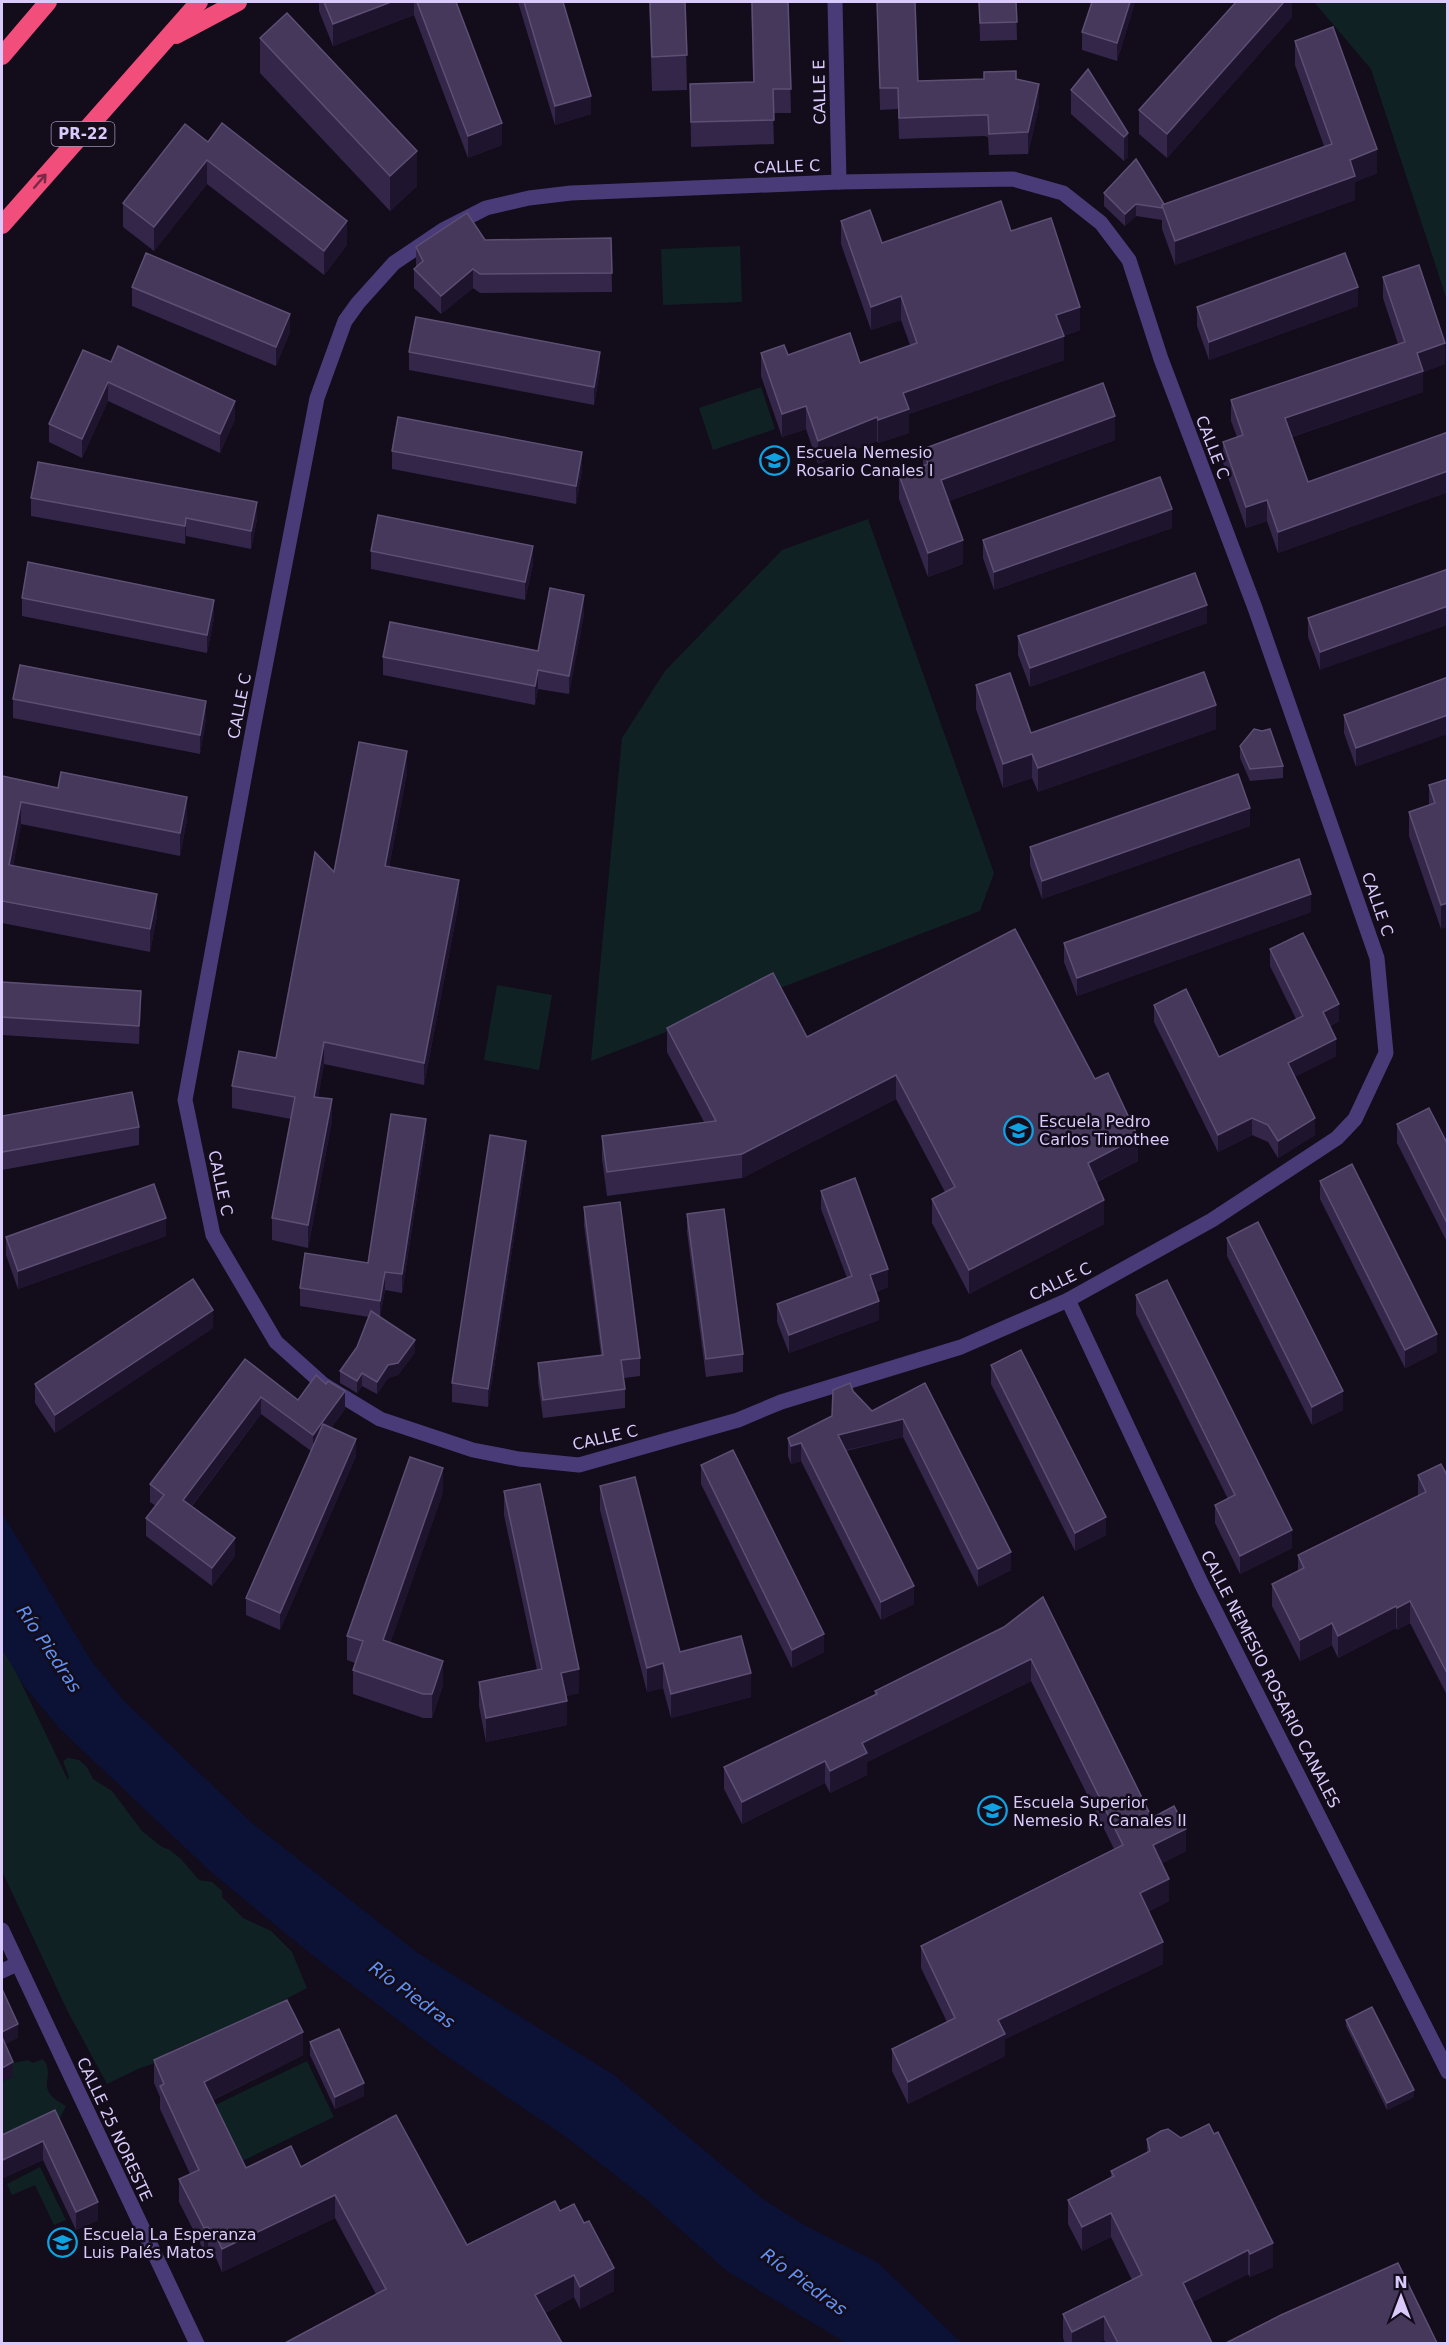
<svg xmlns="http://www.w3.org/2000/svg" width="1449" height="2345" font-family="'DejaVu Sans',sans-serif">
<rect width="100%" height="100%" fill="#120c1b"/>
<g fill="#102124">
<polygon points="1314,2 1447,2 1447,300 1371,69"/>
<polygon points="740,246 742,302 663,305 661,249"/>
<polygon points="761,387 775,429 713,450 699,408"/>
<polygon points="868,519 994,873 980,911 591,1061 622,738 665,671 782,550"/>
<polygon points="497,985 552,995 539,1070 484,1060"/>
<polygon points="2,1643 68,1780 69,1777 63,1761 68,1758 79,1760 87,1767 93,1779 112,1791 142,1831 162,1847 170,1850 181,1859 199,1880 212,1882 222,1891 222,1897 243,1918 271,1931 292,1952 307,1988 267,2009 171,2051 159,2062 140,2068 107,2084 67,2010 2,1871"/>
<path d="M43,2059C54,2072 42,2083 50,2094C52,2098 61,2103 66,2106L55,2128L2,2153V2082L13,2076L8,2064L28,2060L33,2063Z"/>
<polygon points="307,2061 334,2117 236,2164 209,2108"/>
<polygon points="40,2167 66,2220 54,2225 35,2185 12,2195 7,2184"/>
</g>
<polygon fill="#0b1235" points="2,1513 92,1662 125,1702 252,1823 418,1953 614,2075 764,2200 806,2226 877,2262 962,2343 846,2343 727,2271 647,2200 566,2137 442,2053 307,1951 211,1872 59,1728 24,1686 2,1649"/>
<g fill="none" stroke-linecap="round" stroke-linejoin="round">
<g stroke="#493b77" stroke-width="15">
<polyline points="835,2 839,182"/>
<polygon points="1013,179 1063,193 1101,223 1129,260 1161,359 1255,608 1377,958 1386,1053 1355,1119 1337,1138 1212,1220 1068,1300 961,1347 781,1402 738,1420 579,1465 519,1459 473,1450 380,1419 324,1385 276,1342 213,1235 185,1100 254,724 317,398 345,321 358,303 394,263 443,230 486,208 529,198 571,193 839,182"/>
<polyline points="1068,1300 1202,1585 1448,2072"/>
<polyline points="2,1930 197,2344"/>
<polyline points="2,1971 17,1964"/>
</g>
<g stroke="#f24e7b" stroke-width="18">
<polyline points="176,35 238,2"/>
<polyline points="2,56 48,2"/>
<polyline points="2,225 199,2"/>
</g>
</g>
<g fill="#342648">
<polygon points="319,2 456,2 502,145 468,158 414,15 333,46 319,11"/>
<polygon points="518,2 563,2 591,114 555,125"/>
<polygon points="649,2 685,2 687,90 652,91"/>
<polygon points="751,2 788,2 791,113 773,113 774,144 691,147 690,84 753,82"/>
<polygon points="877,2 915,2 918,81 1016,79 1039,106 1028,154 989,155 988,137 984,136 899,139 898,109 880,110"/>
<polygon points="979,2 1016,2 1017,40 980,41"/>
<polygon points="1135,2 1117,61 1082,50 1082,32"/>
<polygon points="1292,2 1292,17 1167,158 1139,134 1139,110"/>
<polygon points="260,38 417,186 390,211 260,73"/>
<polygon points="1295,41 1377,173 1355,182 1355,200 1175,265 1162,229 1162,220 1136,216 1125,226 1104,206 1104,193 1164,204 1324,146 1295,65"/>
<polygon points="1071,90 1128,133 1128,157 1124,161 1071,114"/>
<polygon points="208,142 347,245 324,275 207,184 154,251 123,227 123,203"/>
<polygon points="841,221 882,243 1011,231 1080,330 1063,336 1064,360 909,414 909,433 878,443 877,441 818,464 806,429 782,437 761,376 761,353 788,355 860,363 910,345 901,320 871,330 841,244"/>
<polygon points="611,238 612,292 480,293 473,288 441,314 414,288 414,269 416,267 416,247 485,240"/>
<polygon points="1383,277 1445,364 1423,372 1423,392 1292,437 1308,482 1448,432 1448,492 1278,553 1267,521 1246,528 1223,463 1223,442 1237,437 1231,421 1231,400 1398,344 1383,298"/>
<polygon points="132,287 290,332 276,366 132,306"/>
<polygon points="1358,306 1209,360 1197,326 1197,307"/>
<polygon points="409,352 600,370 594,405 409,370"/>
<polygon points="111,362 235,419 220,453 108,401 82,458 49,442 49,424"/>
<polygon points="1115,440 949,501 963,564 928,577 899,499 899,475 923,466 923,449"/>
<polygon points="392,451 582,470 576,504 392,469"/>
<polygon points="31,498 257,519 251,549 186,536 185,544 31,516"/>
<polygon points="1172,528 994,590 983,558 983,540"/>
<polygon points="371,551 533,564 525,600 371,569"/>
<polygon points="1448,569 1320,670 1308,637 1308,618"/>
<polygon points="22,598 214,618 207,653 22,616"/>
<polygon points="584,614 569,694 538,689 535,705 383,675 383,657 538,651"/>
<polygon points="1207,623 1030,687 1018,655 1018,636"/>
<polygon points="1448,677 1356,767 1344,733 1344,715"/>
<polygon points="976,685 1031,733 1216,729 1038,792 1032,778 1003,788 976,709"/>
<polygon points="13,699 206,719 200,754 13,718"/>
<polygon points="1240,746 1283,766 1283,778 1250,781 1240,758"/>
<polygon points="407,773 389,867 459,902 424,1085 324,1064 318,1097 332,1121 308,1248 272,1240 272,1218 291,1119 232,1108 232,1086 276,1058 334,872"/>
<polygon points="2,776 187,819 180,856 21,824 13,866 157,916 150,952 2,923"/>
<polygon points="1448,779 1441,929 1409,836 1409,812 1429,805 1429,785"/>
<polygon points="1250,826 1042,899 1030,865 1030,847"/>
<polygon points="1311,912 1077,996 1064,962 1064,943"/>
<polygon points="1270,949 1339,1021 1330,1026 1336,1056 1294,1077 1315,1135 1278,1158 1268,1142 1252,1135 1218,1152 1154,1022 1154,1005 1219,1057 1296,1019 1270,966"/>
<polygon points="2,982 141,1009 139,1044 2,1035"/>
<polygon points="667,1028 807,1037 1138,1161 1097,1182 1104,1224 969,1294 932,1223 932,1199 945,1192 896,1099 742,1178 607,1196 602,1159 602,1136 704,1122 667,1052"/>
<polygon points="2,1116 139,1127 139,1145 2,1170"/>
<polygon points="1397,1124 1448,1145 1448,1244 1397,1143"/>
<polygon points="426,1138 402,1293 385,1290 380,1317 415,1352 398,1375 388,1378 377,1394 362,1386 357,1393 340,1383 340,1371 357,1347 369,1317 300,1306 300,1288 368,1263"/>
<polygon points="526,1159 488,1407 452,1402 452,1383"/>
<polygon points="1320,1181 1437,1352 1405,1368 1320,1199"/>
<polygon points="821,1191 888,1287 876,1292 879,1320 789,1353 777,1322 777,1304 847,1278 821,1209"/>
<polygon points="584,1207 640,1358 640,1376 624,1378 625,1389 625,1408 543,1418 538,1382 538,1363 601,1355 584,1225"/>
<polygon points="687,1214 743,1354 743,1372 706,1377 687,1232"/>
<polygon points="166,1236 18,1289 6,1255 6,1237"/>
<polygon points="1227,1238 1343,1410 1312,1425 1227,1256"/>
<polygon points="1136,1295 1292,1548 1240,1574 1215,1523 1215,1505 1228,1499 1136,1314"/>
<polygon points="213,1328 55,1433 35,1403 35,1384"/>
<polygon points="245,1359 298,1400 345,1409 331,1428 356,1456 280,1630 246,1615 246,1598 311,1451 261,1414 192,1506 235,1556 212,1586 146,1536 146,1518 156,1506 150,1502 150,1484"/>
<polygon points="991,1365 1106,1535 1075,1551 991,1384"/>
<polygon points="925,1383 1011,1570 978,1587 903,1437 846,1451 914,1604 881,1620 801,1461 791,1464 788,1456 788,1438 832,1416 853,1391 872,1411"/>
<polygon points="701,1465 824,1652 792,1668 701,1484"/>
<polygon points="1418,1475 1448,1477 1448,1697 1410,1623 1397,1630 1396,1628 1338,1658 1332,1645 1300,1661 1272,1606 1272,1584 1298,1572 1298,1555 1418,1496"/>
<polygon points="600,1486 680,1652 751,1697 671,1718 663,1688 647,1692 600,1510"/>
<polygon points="504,1491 579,1693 566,1696 567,1725 486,1742 479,1706 479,1682 537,1670 504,1515"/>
<polygon points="443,1492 390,1643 443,1685 432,1718 423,1718 353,1694 353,1670 355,1663 347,1660 347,1636"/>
<polygon points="1043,1597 1152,1818 1186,1851 1162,1863 1169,1901 1149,1911 1163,1964 1005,2039 1005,2056 908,2104 892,2071 892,2049 947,2022 921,1968 921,1946 1114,1849 1031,1681 867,1762 867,1775 830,1793 825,1783 742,1824 724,1789 724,1767 875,1694 875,1691 1004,1627"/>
<polygon points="1346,2020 1414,2097 1387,2110 1346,2026"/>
<polygon points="310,2042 364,2096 335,2109 310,2055"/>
<polygon points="303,2055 213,2100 246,2168 301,2167 467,2245 560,2211 614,2291 580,2309 574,2297 545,2313 376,2294 335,2218 222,2272 216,2258 213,2259 208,2249 204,2251 179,2202 179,2179 190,2174 160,2109 160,2097 154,2083 154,2060"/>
<polygon points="55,2110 98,2220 76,2230 43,2160 3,2178 2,2174 2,2135"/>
<polygon points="1147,2139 1273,2267 1250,2277 1248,2274 1192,2302 1212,2343 1106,2343 1104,2340 1097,2343 1065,2343 1063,2338 1063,2314 1132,2280 1111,2237 1082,2251 1068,2224 1068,2200 1111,2177 1111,2171 1147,2153"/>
</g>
<g fill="#1f142e">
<polygon points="391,2 414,2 414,15 333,46 333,24"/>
<polygon points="1130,2 1135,2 1117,61 1117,43"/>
<polygon points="1284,2 1292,2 1292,17 1167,158 1167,134"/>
<polygon points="1039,84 1039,106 1028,154 1028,132"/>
<polygon points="591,96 591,114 555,125 555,106"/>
<polygon points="502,123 502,145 468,158 468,136"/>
<polygon points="1128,133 1128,157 1124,161 1124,137"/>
<polygon points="1377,149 1377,173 1355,182 1355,200 1175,265 1175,241 1350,160"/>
<polygon points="417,151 417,186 390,211 390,176"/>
<polygon points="207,160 207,184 154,251 154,227"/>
<polygon points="1136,204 1136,216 1125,226 1125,214"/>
<polygon points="347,221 347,245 324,275 324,251"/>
<polygon points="473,269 473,288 441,314 441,296"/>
<polygon points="1358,287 1358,306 1209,360 1209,342"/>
<polygon points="901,296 901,320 871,330 871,307"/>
<polygon points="1080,307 1080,330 1056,338 1056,315"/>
<polygon points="290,314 290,332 276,366 276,347"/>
<polygon points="1064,336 1064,360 909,414 909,433 878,443 878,420 903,393"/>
<polygon points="1445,343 1445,364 1423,372 1423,392 1285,439 1285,418 1417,353"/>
<polygon points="600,352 600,370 594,405 594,387"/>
<polygon points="108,382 108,401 82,458 82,439"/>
<polygon points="235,401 235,419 220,453 220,434"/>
<polygon points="806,406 806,429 782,437 782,414"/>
<polygon points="1115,416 1115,440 941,504 941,480"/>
<polygon points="877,417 877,441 818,464 818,441"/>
<polygon points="582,452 582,470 576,504 576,486"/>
<polygon points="1448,471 1448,492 1278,553 1278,532"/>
<polygon points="1267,500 1267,521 1246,528 1246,507"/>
<polygon points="257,502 257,519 251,549 251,531"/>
<polygon points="1172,509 1172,528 994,590 994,572"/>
<polygon points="186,518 186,536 185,544 185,526"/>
<polygon points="963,540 963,564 928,577 928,553"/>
<polygon points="533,546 533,564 525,600 525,582"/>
<polygon points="584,595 584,614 569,694 569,676"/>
<polygon points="214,600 214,618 207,653 207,635"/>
<polygon points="1207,605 1207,623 1030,687 1030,668"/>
<polygon points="1448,606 1448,625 1320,670 1320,652"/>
<polygon points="538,670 538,689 535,705 535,686"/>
<polygon points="206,701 206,719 200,754 200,735"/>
<polygon points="1216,705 1216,729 1038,792 1038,768"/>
<polygon points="1448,715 1448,734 1356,767 1356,748"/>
<polygon points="407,751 407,773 385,888 385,866"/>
<polygon points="1032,754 1032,778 1003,788 1003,764"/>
<polygon points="187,797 187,819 180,856 180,833"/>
<polygon points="21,802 21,824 9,887 9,865"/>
<polygon points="1250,808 1250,826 1042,899 1042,881"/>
<polygon points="459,880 459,902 424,1085 424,1063"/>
<polygon points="157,894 157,916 150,952 150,929"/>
<polygon points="1311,894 1311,912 1077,996 1077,978"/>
<polygon points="1448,903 1448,927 1441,929 1441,905"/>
<polygon points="141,991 141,1009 139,1044 139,1026"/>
<polygon points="1339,1004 1339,1021 1323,1029 1323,1012"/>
<polygon points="1336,1039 1336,1056 1288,1080 1288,1063"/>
<polygon points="324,1042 324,1064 314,1119 314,1097"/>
<polygon points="896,1075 896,1099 742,1178 742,1154"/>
<polygon points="332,1099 332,1121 308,1248 308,1225"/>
<polygon points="1252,1118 1252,1135 1218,1152 1218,1135"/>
<polygon points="1315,1118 1315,1135 1278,1158 1278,1141"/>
<polygon points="426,1119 426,1138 402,1293 402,1274"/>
<polygon points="1138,1137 1138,1161 1088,1186 1088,1163"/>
<polygon points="526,1141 526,1159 488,1407 488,1389"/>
<polygon points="1104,1200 1104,1224 969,1294 969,1270"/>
<polygon points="166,1218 166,1236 18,1289 18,1271"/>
<polygon points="888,1269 888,1287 870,1294 870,1275"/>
<polygon points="385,1272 385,1290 380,1319 380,1301"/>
<polygon points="879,1301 879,1320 789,1353 789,1335"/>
<polygon points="213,1310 213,1328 55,1433 55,1415"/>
<polygon points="1437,1334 1437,1352 1405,1368 1405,1350"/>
<polygon points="415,1340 415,1352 398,1375 388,1378 377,1394 377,1382 388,1365"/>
<polygon points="362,1373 362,1386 357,1393 357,1381"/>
<polygon points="345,1391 345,1409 313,1452 313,1435"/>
<polygon points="1343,1391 1343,1410 1312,1425 1312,1407"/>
<polygon points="261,1397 261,1414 183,1517 183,1500"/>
<polygon points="903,1419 903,1437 838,1452 838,1435"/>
<polygon points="356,1439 356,1456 280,1630 280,1613"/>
<polygon points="801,1443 801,1461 791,1464 791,1446"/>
<polygon points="443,1468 443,1492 383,1665 383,1640"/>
<polygon points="1106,1517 1106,1535 1075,1551 1075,1533"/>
<polygon points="1292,1530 1292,1548 1240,1574 1240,1556"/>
<polygon points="235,1538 235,1556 212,1586 212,1568"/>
<polygon points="1011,1552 1011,1570 978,1587 978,1569"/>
<polygon points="914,1586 914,1604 881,1620 881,1602"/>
<polygon points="1410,1601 1410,1623 1397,1630 1397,1608"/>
<polygon points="1396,1606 1396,1628 1338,1658 1338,1636"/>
<polygon points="1332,1623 1332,1645 1300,1661 1300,1640"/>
<polygon points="824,1634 824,1652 792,1668 792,1650"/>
<polygon points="1031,1659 1031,1681 867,1762 867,1775 830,1793 830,1771 862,1743"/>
<polygon points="443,1661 443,1685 432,1718 432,1694"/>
<polygon points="663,1663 663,1688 647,1692 647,1668"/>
<polygon points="579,1669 579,1693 561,1697 561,1673"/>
<polygon points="751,1673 751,1697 671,1718 671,1694"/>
<polygon points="567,1701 567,1725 486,1742 486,1718"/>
<polygon points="825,1761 825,1783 742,1824 742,1802"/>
<polygon points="1186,1829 1186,1851 1153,1867 1153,1845"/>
<polygon points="1169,1879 1169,1901 1140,1915 1140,1893"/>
<polygon points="1163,1942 1163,1964 1005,2039 1005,2056 908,2104 908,2082 998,2020"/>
<polygon points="18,2024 18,2038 2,2046 2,2032"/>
<polygon points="303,2032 303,2055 204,2104 204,2082"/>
<polygon points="13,2062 13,2076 2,2082 2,2068"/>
<polygon points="364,2083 364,2096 335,2109 335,2097"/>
<polygon points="1414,2090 1414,2097 1387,2110 1387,2103"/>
<polygon points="43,2141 43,2160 3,2178 3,2160"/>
<polygon points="335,2195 335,2218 222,2272 222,2249"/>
<polygon points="98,2202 98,2220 76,2230 76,2212"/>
<polygon points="1111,2213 1111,2237 1082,2251 1082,2227"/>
<polygon points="208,2227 208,2249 204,2251 204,2228"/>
<polygon points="1273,2243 1273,2267 1250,2277 1250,2254"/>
<polygon points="1248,2250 1248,2274 1183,2307 1183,2283"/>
<polygon points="614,2268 614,2291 580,2309 580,2287"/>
<polygon points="574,2275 574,2297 535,2318 535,2295"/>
<polygon points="1104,2316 1104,2340 1097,2343 1072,2343 1072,2332"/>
</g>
<g fill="#45385b" stroke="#5d4f74" stroke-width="1.5">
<polygon points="324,2 391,2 333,24"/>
<polygon points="417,2 456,2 502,123 468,136"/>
<polygon points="524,2 563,2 591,96 555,106"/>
<polygon points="650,2 685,2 687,55 652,57"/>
<polygon points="752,2 788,2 791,89 773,89 774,120 691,122 690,84 754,82"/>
<polygon points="877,2 915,2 918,81 984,79 984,72 1016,71 1016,79 1039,84 1028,132 989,134 988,115 984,115 899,118 898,88 880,88"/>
<polygon points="979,2 1016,2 1017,22 980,23"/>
<polygon points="1092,2 1130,2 1117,43 1082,32"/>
<polygon points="1236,2 1284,2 1167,134 1139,110"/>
<polygon points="287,13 417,151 390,176 260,38"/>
<polygon points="1333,27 1377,149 1350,160 1355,176 1175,241 1162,205 1332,144 1295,41"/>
<polygon points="1088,69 1128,133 1124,137 1071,90"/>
<polygon points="222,123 347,221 324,251 207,160 154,227 123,203 185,124 208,142"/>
<polygon points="1136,159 1164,204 1162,205 1162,208 1136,204 1125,214 1104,193"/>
<polygon points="1001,201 1011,231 1051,218 1080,307 1056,315 1064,336 903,393 909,409 878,420 877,417 818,441 806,406 782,414 761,353 784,345 788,355 850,333 860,363 917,343 901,296 871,307 841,221 870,210 882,243"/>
<polygon points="467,213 485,240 611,238 612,273 480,274 473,269 441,296 414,269 423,261 416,247"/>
<polygon points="146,253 290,314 276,347 132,287"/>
<polygon points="1345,253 1358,287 1209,342 1197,307"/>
<polygon points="1419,265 1445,343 1417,353 1423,371 1285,418 1308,482 1448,432 1448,471 1278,532 1267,500 1246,507 1223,442 1243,435 1231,400 1405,342 1383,277"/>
<polygon points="416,317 600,352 594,387 409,352"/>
<polygon points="118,346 235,401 220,434 108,382 82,439 49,424 83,350 111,362"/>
<polygon points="1103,383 1115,416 941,480 963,540 928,553 899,475 928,464 923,449"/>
<polygon points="398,417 582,452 576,486 392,451"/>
<polygon points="38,462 257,502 251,531 186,518 185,526 31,498"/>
<polygon points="1160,477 1172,509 994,572 983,540"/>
<polygon points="378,515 533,546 525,582 371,551"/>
<polygon points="28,562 214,600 207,635 22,598"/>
<polygon points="1448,569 1448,606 1320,652 1308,618"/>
<polygon points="1195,573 1207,605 1030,668 1018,636"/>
<polygon points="550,588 584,595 569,676 538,670 535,686 383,657 390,622 538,651"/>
<polygon points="20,665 206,701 200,735 13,699"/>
<polygon points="1204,672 1216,705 1038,768 1032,754 1003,764 976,685 1010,673 1031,733"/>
<polygon points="1448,677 1448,715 1356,748 1344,715"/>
<polygon points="1254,729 1262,731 1270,729 1283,766 1250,769 1240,746"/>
<polygon points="359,742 407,751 385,866 459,880 424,1063 324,1042 314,1097 332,1099 308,1225 272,1218 295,1097 232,1086 239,1051 276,1058 315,852 334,872"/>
<polygon points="61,772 187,797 180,833 21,802 9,865 157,894 150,929 2,901 2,776 58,788"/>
<polygon points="1238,774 1250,808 1042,881 1030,847"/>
<polygon points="1448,779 1448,903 1441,905 1409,812 1435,803 1429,785"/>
<polygon points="1299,859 1311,894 1077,978 1064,943"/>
<polygon points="1015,929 1095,1079 1108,1073 1138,1137 1088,1163 1104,1200 969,1270 932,1199 955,1187 896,1075 742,1154 607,1172 602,1136 716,1121 667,1028 773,973 807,1037"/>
<polygon points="1303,933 1339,1004 1323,1012 1336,1039 1288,1063 1315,1118 1278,1141 1268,1125 1252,1118 1218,1135 1154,1005 1186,989 1219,1057 1303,1016 1270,949"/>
<polygon points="2,982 141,991 139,1026 2,1017"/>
<polygon points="132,1092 139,1127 2,1152 2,1116"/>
<polygon points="1429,1108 1448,1145 1448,1225 1397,1124"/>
<polygon points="391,1114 426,1119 402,1274 385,1272 380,1301 300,1288 305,1253 368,1263"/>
<polygon points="490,1135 526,1141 488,1389 452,1383"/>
<polygon points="1352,1164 1437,1334 1405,1350 1320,1181"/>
<polygon points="855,1178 888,1269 870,1275 879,1301 789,1335 777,1304 852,1276 821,1191"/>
<polygon points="154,1184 166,1218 18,1271 6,1237"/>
<polygon points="620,1202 640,1358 621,1360 625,1389 543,1400 538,1363 603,1355 584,1207"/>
<polygon points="724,1209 743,1354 706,1359 687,1214"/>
<polygon points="1258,1222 1343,1391 1312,1407 1227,1238"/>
<polygon points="193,1279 213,1310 55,1415 35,1384"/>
<polygon points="1167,1280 1292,1530 1240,1556 1215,1505 1235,1495 1136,1295"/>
<polygon points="371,1311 415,1340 398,1363 388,1365 377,1382 362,1373 357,1381 340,1371 357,1347"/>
<polygon points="1021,1350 1106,1517 1075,1533 991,1365"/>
<polygon points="245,1359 298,1400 316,1375 326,1384 328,1381 345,1391 313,1435 261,1397 183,1500 235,1538 212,1568 146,1518 164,1495 150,1484"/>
<polygon points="850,1383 853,1391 872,1411 925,1383 1011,1552 978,1569 903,1419 838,1435 914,1586 881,1602 801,1443 791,1446 788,1438 832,1416 833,1390"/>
<polygon points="323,1424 356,1439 280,1613 246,1598"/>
<polygon points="733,1450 824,1634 792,1650 701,1465"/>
<polygon points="410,1457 443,1468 383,1640 443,1661 432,1694 423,1694 353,1670 363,1641 347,1636"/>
<polygon points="1441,1464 1448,1477 1448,1675 1410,1601 1397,1608 1396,1606 1338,1636 1332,1623 1300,1640 1272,1584 1304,1568 1298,1555 1426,1492 1418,1475"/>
<polygon points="635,1477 680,1652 741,1636 751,1673 671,1694 663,1663 647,1668 600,1486"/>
<polygon points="540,1484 579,1669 561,1673 567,1701 486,1718 479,1682 542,1669 504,1491"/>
<polygon points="1043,1597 1152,1818 1174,1806 1186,1829 1153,1845 1169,1879 1140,1893 1163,1942 998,2020 1005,2034 908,2082 892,2049 955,2018 921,1946 1123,1845 1031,1659 862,1743 867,1753 830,1771 825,1761 742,1802 724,1767 877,1694 875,1691 1004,1627"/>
<polygon points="2,1989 18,2024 2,2032"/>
<polygon points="287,2000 303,2032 204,2082 246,2168 291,2146 301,2167 396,2115 467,2245 555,2201 560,2211 574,2204 584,2223 589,2221 614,2268 580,2287 574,2275 535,2295 562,2343 285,2343 386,2289 335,2195 222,2249 216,2236 213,2236 208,2227 204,2228 179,2179 199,2170 160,2086 164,2084 154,2060"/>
<polygon points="1372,2007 1414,2090 1387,2103 1346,2020"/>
<polygon points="339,2029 364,2083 335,2097 310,2042"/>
<polygon points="2,2037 13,2062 2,2068"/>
<polygon points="55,2110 98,2202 76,2212 43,2141 3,2160 2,2156 2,2135"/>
<polygon points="1209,2124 1214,2134 1218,2132 1273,2243 1250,2254 1248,2250 1183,2283 1212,2343 1118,2343 1104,2316 1072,2332 1063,2314 1142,2275 1111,2213 1082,2227 1068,2200 1114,2176 1111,2171 1150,2151 1147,2139 1161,2131 1168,2129 1181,2138"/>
<polygon points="1398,2263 1437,2343 1226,2343 1281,2315"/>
</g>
<defs><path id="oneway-shaft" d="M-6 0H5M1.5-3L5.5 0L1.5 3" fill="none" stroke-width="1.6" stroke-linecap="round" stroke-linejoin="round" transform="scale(1.5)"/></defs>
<use stroke="#772a46" href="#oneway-shaft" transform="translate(40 181) rotate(-49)"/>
<defs>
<symbol id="school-ring" viewBox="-11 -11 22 22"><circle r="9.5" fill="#120c1b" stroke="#10a1e1" stroke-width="1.5"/><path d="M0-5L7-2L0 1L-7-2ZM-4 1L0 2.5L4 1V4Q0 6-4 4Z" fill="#10a1e1"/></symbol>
</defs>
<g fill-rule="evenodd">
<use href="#school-ring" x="758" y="444" width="33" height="33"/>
<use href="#school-ring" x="1002" y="1114" width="33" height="33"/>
<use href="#school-ring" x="976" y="1794" width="33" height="33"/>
<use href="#school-ring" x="46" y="2226" width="33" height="33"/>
</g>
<g text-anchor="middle" stroke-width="5" stroke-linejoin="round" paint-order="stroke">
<rect fill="#120c1b" stroke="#9e91b8" stroke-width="1.5" x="51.5" y="122" width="63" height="24" rx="4.5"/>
<g font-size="15" font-weight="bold" fill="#dacafb">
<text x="83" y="139">PR-22</text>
</g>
<g font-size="16" fill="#dacafb" stroke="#120c1b">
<text transform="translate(819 92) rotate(-91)" y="6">CALLE E</text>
<text transform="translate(787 166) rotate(-2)" y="6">CALLE C</text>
<text transform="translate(1213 447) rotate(69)" y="6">CALLE C</text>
<text transform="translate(239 706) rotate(-79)" y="6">CALLE C</text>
<text transform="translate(1378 904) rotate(71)" y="6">CALLE C</text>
<text transform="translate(221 1183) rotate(78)" y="6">CALLE C</text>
<text transform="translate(1060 1281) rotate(-26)" y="6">CALLE C</text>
<text transform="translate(605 1437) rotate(-13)" y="6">CALLE C</text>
<text transform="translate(1271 1679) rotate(63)" y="6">CALLE NEMESIO ROSARIO CANALES</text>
<text transform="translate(115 2129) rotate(65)" y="6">CALLE 25 NORESTE</text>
</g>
<g font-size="16" fill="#dacafb" stroke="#120c1b" text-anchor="start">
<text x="796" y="458">Escuela Nemesio<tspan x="796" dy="18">Rosario Canales I</tspan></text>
<text x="1039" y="1127">Escuela Pedro<tspan x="1039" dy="18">Carlos Timothee</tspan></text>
<text x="1013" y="1808">Escuela Superior<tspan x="1013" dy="18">Nemesio R. Canales II</tspan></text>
<text x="83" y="2240">Escuela La Esperanza<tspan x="83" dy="18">Luis Palés Matos</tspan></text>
</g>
<g font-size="18" font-style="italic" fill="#6091f3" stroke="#120c1b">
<text transform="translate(49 1649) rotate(56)" y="6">Río Piedras</text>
<text transform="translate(412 1995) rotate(36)" y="6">Río Piedras</text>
<text transform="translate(804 2282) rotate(36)" y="6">Río Piedras</text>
</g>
</g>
<rect width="1449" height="2345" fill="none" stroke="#dacafb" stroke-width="6"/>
<g transform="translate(1401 2297)" stroke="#120c1b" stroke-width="4.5" paint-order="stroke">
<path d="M0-4.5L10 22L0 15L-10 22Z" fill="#dacafb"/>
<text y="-9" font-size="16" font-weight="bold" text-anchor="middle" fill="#dacafb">N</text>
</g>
</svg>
